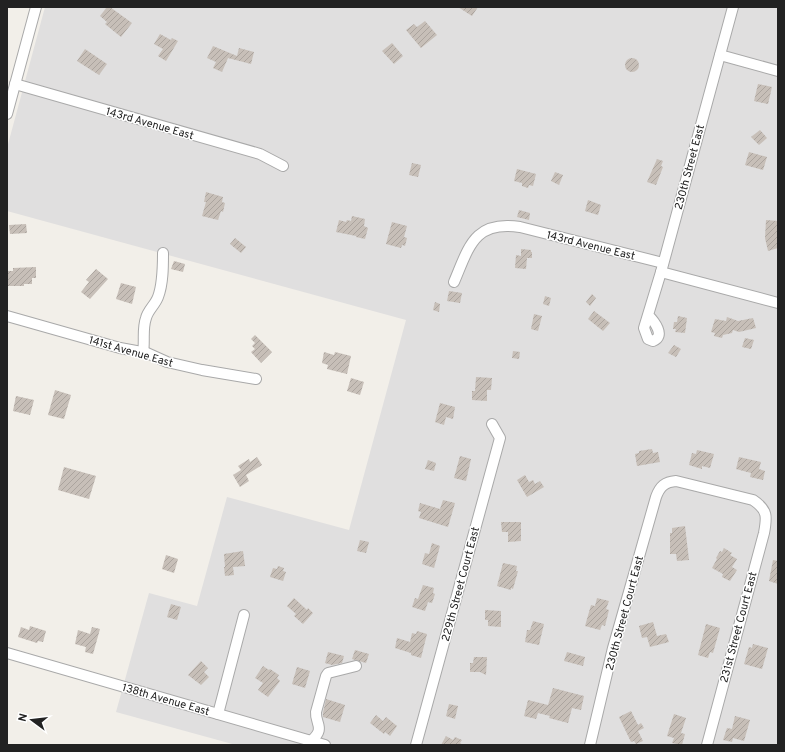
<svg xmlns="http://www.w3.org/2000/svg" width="785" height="752" font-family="Overpass,sans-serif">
<defs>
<pattern id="building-hatch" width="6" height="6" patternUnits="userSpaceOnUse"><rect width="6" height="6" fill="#c7bfb8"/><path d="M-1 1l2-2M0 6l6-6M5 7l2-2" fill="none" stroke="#aba49e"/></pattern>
</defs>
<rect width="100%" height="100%" fill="#f2efe9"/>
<polygon fill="#e0dfdf" points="45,7 778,7 778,745 236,745 116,712 149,593 197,606 227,497 349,530 406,320 7,211 7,148"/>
<g fill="url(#building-hatch)">
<polygon points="107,7 110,7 132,23 121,37 105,24 107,22 100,16"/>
<polygon points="458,7 478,7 472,16"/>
<polygon points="425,21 437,35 421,48 406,30 414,24 417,27"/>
<polygon points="160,34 171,40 172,38 178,41 166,61 158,56 163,49 154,44"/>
<polygon points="392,43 403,56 394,64 382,51"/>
<polygon points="213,46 237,56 239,48 254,52 251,64 228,58 222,72 213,68 216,62 207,58"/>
<polygon points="85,49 107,64 99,75 77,61"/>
<circle cx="632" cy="65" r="7"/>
<polygon points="758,84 772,87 768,104 754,101"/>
<polygon points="760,130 767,138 759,145 751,137"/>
<polygon points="749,152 767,157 763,170 745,165"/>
<polygon points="657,159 663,161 661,166 663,167 656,185 647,182"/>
<polygon points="412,163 421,165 418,177 409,175"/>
<polygon points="517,169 536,174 533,186 529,185 528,188 522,186 522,183 514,181"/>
<polygon points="555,172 563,175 559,185 551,181"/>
<polygon points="206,192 223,197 222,202 225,203 223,212 221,211 218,220 202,216 206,202 204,202"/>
<polygon points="588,200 601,205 598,215 585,211"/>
<polygon points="519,210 530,213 529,220 517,217"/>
<polygon points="352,216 365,219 364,226 368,228 365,239 356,237 356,236 336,232 339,220 346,222 347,220 351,221"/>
<polygon points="766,220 778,221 778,248 768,251 765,238"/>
<polygon points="392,222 407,226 404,237 407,238 405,246 402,245 401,248 386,244"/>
<polygon points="26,224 27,233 10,234 9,225"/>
<polygon points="235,238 246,247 241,253 230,244"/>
<polygon points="521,249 531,250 531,252 532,252 532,258 527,258 526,269 515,268 516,255 521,256"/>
<polygon points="174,261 185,264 183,272 171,269"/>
<polygon points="36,267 36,278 32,278 32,284 24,284 24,286 8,286 8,271 13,271 13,268"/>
<polygon points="96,269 108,279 90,299 81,292 89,282 86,280"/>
<polygon points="121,283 136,287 132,304 116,299"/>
<polygon points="449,291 462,293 460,303 447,301"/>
<polygon points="592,294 596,298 590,306 586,302"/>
<polygon points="545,296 551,298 549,306 543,304"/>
<polygon points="435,302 440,304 439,312 433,310"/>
<polygon points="594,311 610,323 603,331 588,319"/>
<polygon points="534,314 542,316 538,331 531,329"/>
<polygon points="678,316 687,318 685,333 675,332 676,329 673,329 674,322 677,322"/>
<polygon points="727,317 738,321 753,318 756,328 739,332 733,330 732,333 723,335 722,338 714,336 715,333 711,332 715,319 726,321"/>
<polygon points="255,335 272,352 261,363 251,352 255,349 252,346 255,343 251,339"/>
<polygon points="745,338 754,340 751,349 742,347"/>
<polygon points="674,345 681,349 676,357 668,353"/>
<polygon points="513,351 520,352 519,359 512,358"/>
<polygon points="324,352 334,355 335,352 351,356 347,374 327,369 328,365 322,363"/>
<polygon points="476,377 492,378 491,390 487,390 487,401 472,400 472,391 475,391"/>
<polygon points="351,378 364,382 360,395 347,391"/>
<polygon points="55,390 71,395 64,419 48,415"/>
<polygon points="16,396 34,400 30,415 13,411"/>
<polygon points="440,403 455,407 453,419 446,417 444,425 435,422"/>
<polygon points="652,449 653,453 658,452 660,462 637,466 635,454 639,453 639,451"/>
<polygon points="697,450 714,454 710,468 702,466 702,469 689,465 692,453 696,454"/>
<polygon points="460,456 471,459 466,481 454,478"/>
<polygon points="257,457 262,465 246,475 249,481 240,487 233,475 241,470 238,466 249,459 250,462"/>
<polygon points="739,457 761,462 759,469 765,471 763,480 750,477 751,473 736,469"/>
<polygon points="428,460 436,463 434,471 425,469"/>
<polygon points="64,467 96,476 89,499 58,490"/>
<polygon points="525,475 529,482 533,480 535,484 540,481 544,487 527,497 517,480"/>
<polygon points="443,500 455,503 448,527 419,518 421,512 418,511 420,503 440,509"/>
<polygon points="501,522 521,522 521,541 508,542 508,532 502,532"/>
<polygon points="685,526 689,560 677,561 676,554 670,554 670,533 672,533 672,528"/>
<polygon points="360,540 369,542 366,553 357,551"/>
<polygon points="432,543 440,546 434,568 422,564 425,553 429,554"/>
<polygon points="724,548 732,553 730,555 737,559 732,567 737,570 730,581 722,577 723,574 712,568 717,559 716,558 720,551 722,552"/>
<polygon points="243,551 245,566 233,567 234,575 225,576 224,567 225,567 224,554"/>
<polygon points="166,555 178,559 174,573 162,569"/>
<polygon points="773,560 778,561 778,584 769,581"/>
<polygon points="503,563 517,566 516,571 518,571 513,589 511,588 511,590 497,586"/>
<polygon points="278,566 284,568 283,571 286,572 283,581 270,577 273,568 277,569"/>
<polygon points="423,585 434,588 433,593 435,594 432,603 428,602 425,611 412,607 415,598 418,599"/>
<polygon points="294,598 307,610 308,608 313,613 303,624 294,616 296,614 287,606"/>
<polygon points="597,598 609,601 606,609 609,610 605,626 602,625 600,630 585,626 591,605 595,606"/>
<polygon points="171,604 181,607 177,620 167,617"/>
<polygon points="485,610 501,611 501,627 488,626 488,620 485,620"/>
<polygon points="533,621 544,624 539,645 525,642 527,630 530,630"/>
<polygon points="653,622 657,636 666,634 669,642 650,647 647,637 642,638 639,626"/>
<polygon points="706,624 720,628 713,653 710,652 708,658 698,655"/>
<polygon points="30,626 46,631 43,642 38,641 37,643 18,637 21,627 29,630"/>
<polygon points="92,627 100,629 93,654 85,652 86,647 75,644 78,630 90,634"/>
<polygon points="417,631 427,634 421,658 411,655 411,653 395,648 397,638 410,642 412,633 416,634"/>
<polygon points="753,644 768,648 762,669 744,664 749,647 752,648"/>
<polygon points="355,650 369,654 366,663 352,659"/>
<polygon points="328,652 344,656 342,663 332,665 325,663"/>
<polygon points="567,652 585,657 583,666 564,661"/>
<polygon points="474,657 487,657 486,675 480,672 470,672 470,663 473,663"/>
<polygon points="201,661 208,668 204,672 209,677 201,685 188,675"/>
<polygon points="263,666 269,670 270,669 279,675 277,678 280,681 268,697 258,690 263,683 255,678"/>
<polygon points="297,667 310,671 305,688 292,684"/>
<polygon points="553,688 584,696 581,710 572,708 568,723 549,718 550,716 538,713 536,719 524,716 528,700 548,705"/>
<polygon points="326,699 345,705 340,722 323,717 323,713"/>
<polygon points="449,704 458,706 455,719 446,716"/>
<polygon points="631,711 638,725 641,723 644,728 638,731 643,741 636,744 634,741 631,742 619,717"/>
<polygon points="674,714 686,718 681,733 685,734 682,745 672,743 674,738 667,736"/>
<polygon points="376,715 383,721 386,717 397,726 390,736 385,732 384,734 370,723"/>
<polygon points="735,716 750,720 744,741 733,738 732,742 723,740 727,728 732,729"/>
<polygon points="446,736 453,740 455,737 462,740 460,743 463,745 441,745"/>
</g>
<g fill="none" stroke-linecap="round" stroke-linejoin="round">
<defs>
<g id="minor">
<polyline points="720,55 778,71"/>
<polyline points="15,84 260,154 283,166"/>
<polyline points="7,114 36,7"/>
<polyline points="661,272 778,303"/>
<path d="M454,282C469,247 474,220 520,227L663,263"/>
<path d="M648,315C654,321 666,336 653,341L648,339L644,328L661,272L733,7"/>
<polyline points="7,316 120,348 147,353 167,362 202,370 256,379"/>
<path d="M143,353C145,341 142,329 146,318C148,310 155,305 158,297C163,284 163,267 163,253"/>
<polyline points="7,653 325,745"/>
<polyline points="218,714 244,615"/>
<path d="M311,741C326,728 315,724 316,712L326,676L328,673L356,666"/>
<polyline points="416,745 500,438 492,424"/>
<path d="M590,745L613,648L656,497C660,486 665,482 676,481L753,500C768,510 767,517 764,533L707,745"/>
</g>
</defs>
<use href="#minor" stroke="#a9a9a9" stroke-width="12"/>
<use href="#minor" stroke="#fff" stroke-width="10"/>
</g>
<g text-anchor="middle" stroke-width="3" stroke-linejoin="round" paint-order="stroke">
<g font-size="11" fill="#222" stroke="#fff">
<text transform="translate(150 123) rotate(16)" y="4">143rd Avenue East</text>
<text transform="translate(689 167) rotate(-75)" y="4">230th Street East</text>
<text transform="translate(591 245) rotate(14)" y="4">143rd Avenue East</text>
<text transform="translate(131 351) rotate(16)" y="4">141st Avenue East</text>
<text transform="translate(460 584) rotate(-75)" y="4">229th Street Court East</text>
<text transform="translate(624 613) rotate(-75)" y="4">230th Street Court East</text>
<text transform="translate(738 627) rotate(-75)" y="4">231st Street Court East</text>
<text transform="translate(166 699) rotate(16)" y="4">138th Avenue East</text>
</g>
</g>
<rect width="785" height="752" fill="none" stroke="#222222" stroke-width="16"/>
<g transform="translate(32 720) rotate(285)" stroke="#ffffff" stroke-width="3" paint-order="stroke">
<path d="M0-3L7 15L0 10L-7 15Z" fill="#222222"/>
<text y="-6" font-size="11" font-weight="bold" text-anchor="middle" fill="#222222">N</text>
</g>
</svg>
